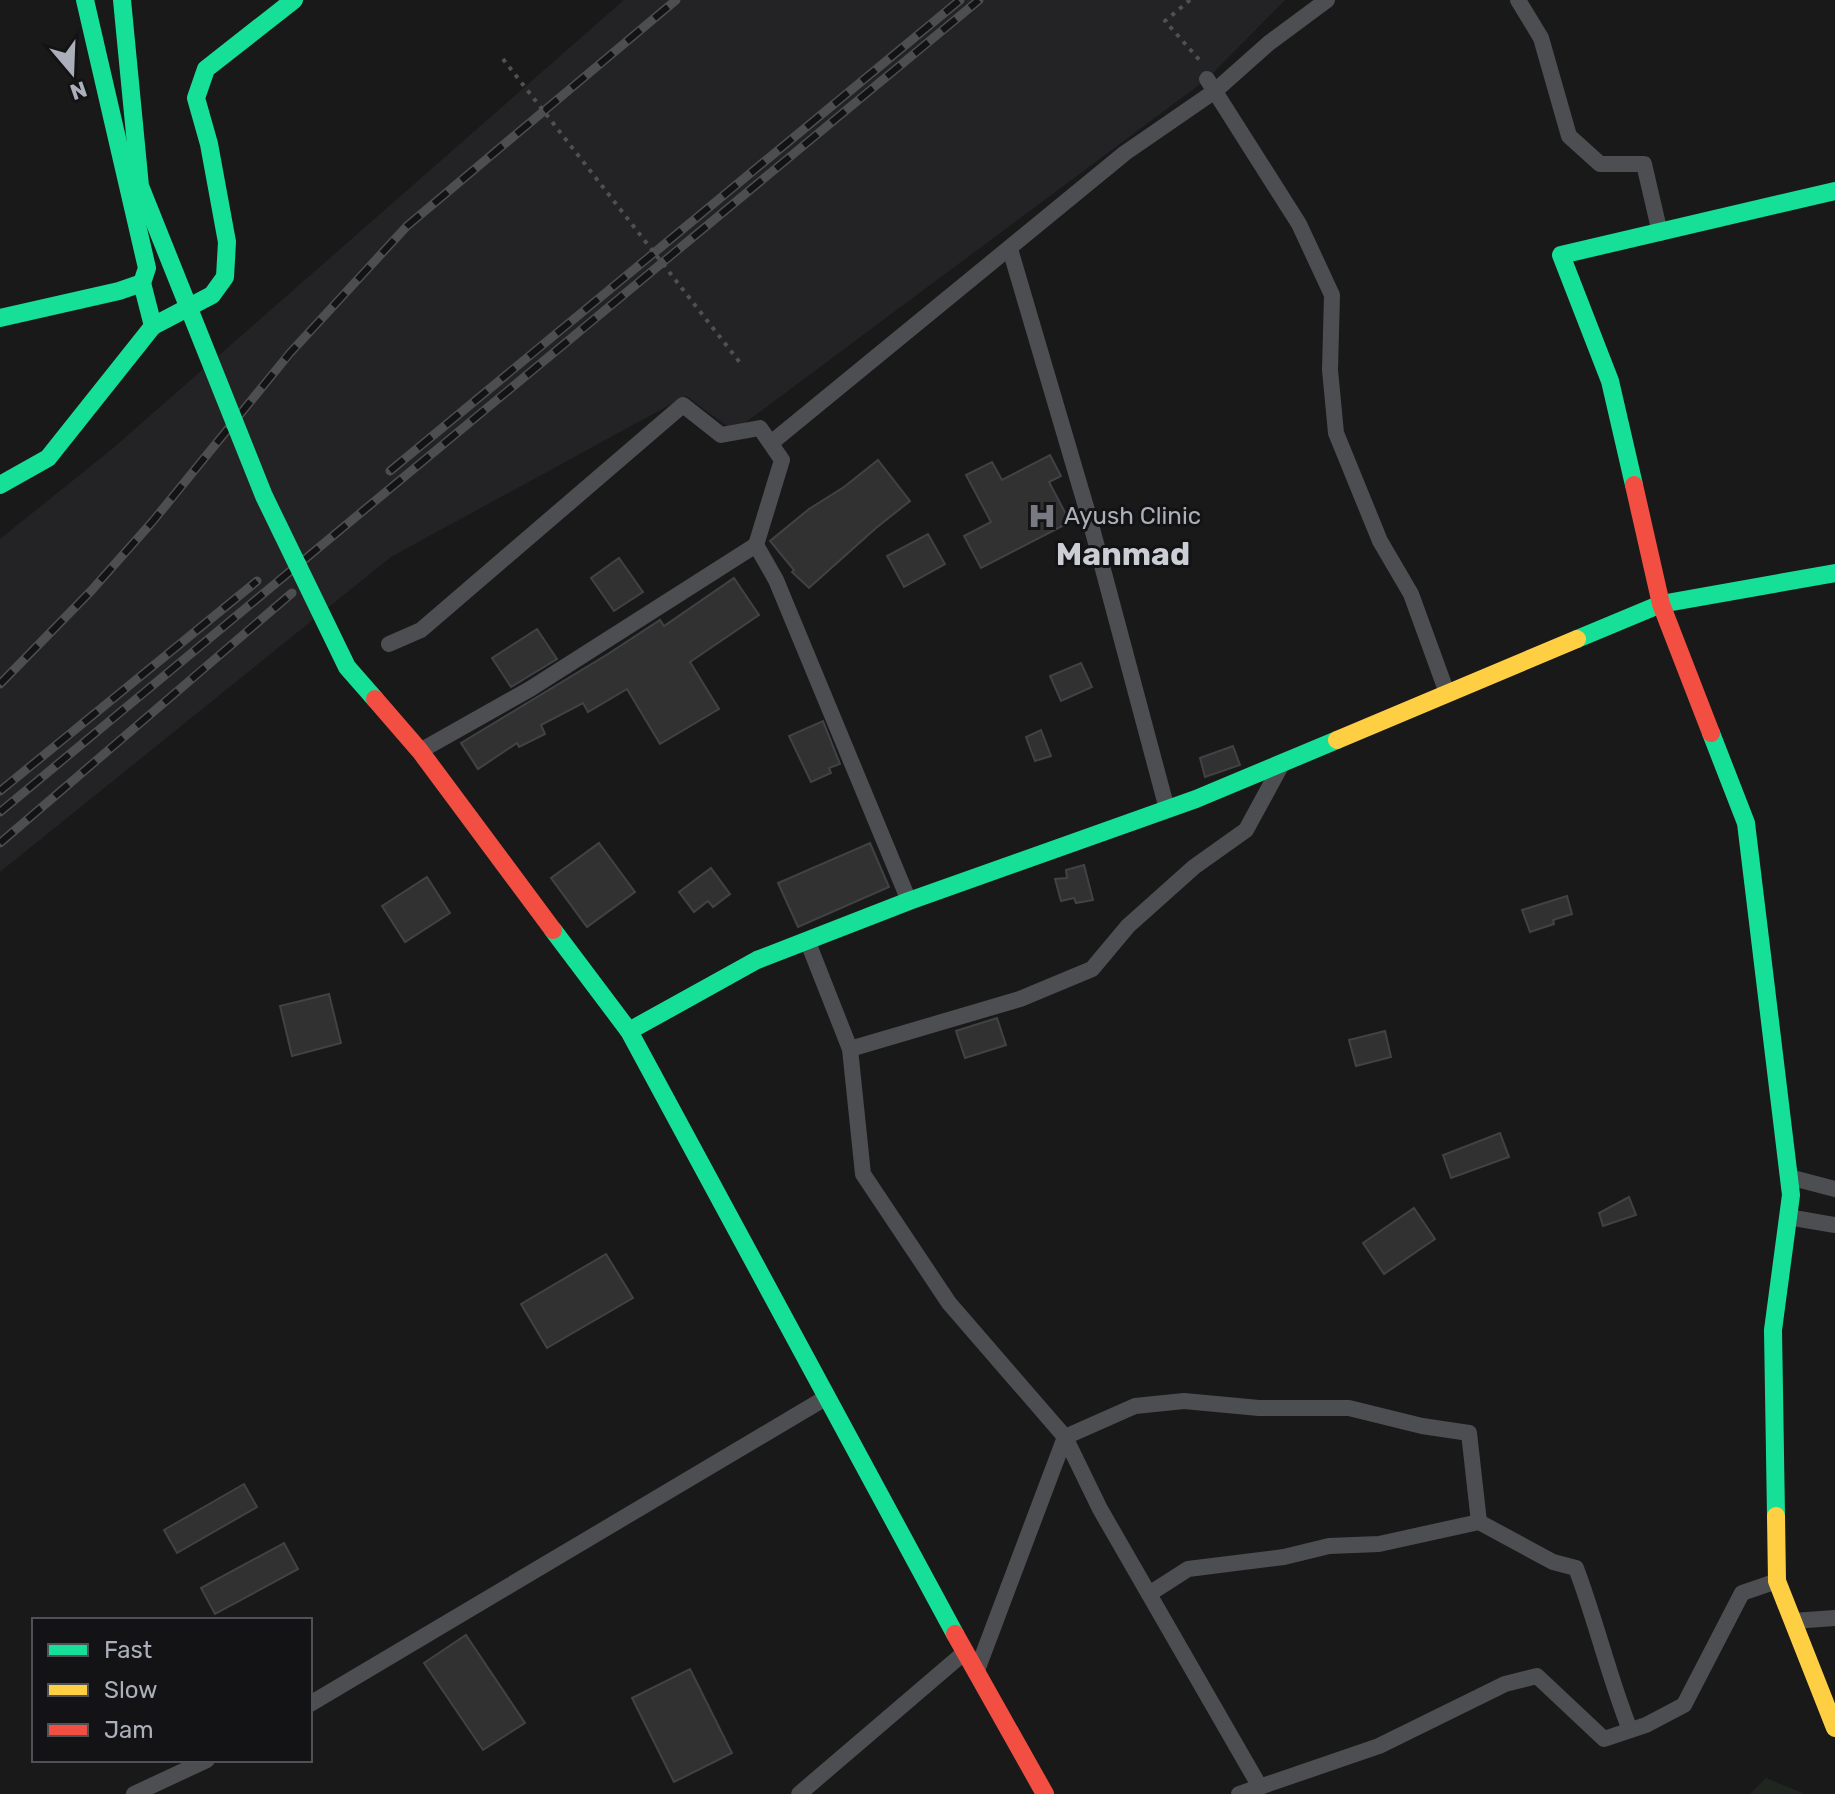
<svg xmlns="http://www.w3.org/2000/svg" width="1835" height="1794" font-family="Rubik,sans-serif">
<rect width="100%" height="100%" fill="#191919"/>
<polygon fill="#232325" points="624,0 1285,0 1207,79 734,431 686,396 391,557 0,872 0,539 112,449"/>
<polygon fill="#1f2620" points="1766,1778 1805,1794 1750,1794"/>
<g fill="#313131" stroke="#414245" stroke-width="2">
<polygon points="1050,455 1061,476 1049,482 1070,522 981,568 964,536 991,522 966,475 992,462 1002,480"/>
<polygon points="878,460 910,501 876,528 809,588 792,572 794,570 770,541 809,509 844,487"/>
<polygon points="928,534 945,564 904,587 887,556"/>
<polygon points="619,558 643,592 614,611 591,578"/>
<polygon points="734,578 759,615 690,662 719,709 660,744 627,689 588,712 583,703 541,725 545,734 519,747 517,743 478,769 461,743 608,654 660,620 664,626"/>
<polygon points="537,629 557,659 511,687 492,658"/>
<polygon points="1081,663 1092,687 1061,701 1050,676"/>
<polygon points="823,721 840,764 829,768 831,773 811,782 789,736"/>
<polygon points="1041,730 1051,756 1035,761 1026,737"/>
<polygon points="1233,746 1240,765 1205,777 1200,758"/>
<polygon points="599,843 635,892 587,927 551,878"/>
<polygon points="870,843 889,887 798,927 778,883"/>
<polygon points="1084,865 1093,900 1076,903 1074,898 1061,901 1055,879 1067,878 1066,870"/>
<polygon points="711,868 730,894 713,907 708,901 694,912 679,892"/>
<polygon points="427,877 450,913 405,942 382,906"/>
<polygon points="1567,896 1572,914 1553,920 1554,924 1530,932 1522,910"/>
<polygon points="329,994 341,1043 292,1056 280,1006"/>
<polygon points="997,1018 1006,1045 965,1058 956,1031"/>
<polygon points="1385,1031 1391,1057 1356,1066 1349,1040"/>
<polygon points="1500,1133 1509,1157 1451,1178 1443,1155"/>
<polygon points="1629,1197 1636,1215 1603,1226 1599,1213"/>
<polygon points="1414,1208 1435,1239 1384,1274 1363,1243"/>
<polygon points="606,1254 633,1298 547,1348 521,1304"/>
<polygon points="244,1484 257,1507 177,1553 164,1530"/>
<polygon points="284,1543 298,1569 215,1614 201,1588"/>
<polygon points="466,1635 525,1723 483,1750 424,1663"/>
<polygon points="690,1669 732,1753 674,1782 632,1698"/>
</g>
<g fill="none" stroke-linecap="round" stroke-linejoin="round">
<polyline stroke="#4f5053" stroke-width="4" stroke-dasharray="4 6" stroke-linecap="butt" points="1190,0 1165,21 1203,64"/>
<g stroke="#4d4e52" stroke-width="16">
<polyline points="1518,0 1541,38 1569,136 1600,164 1644,164 1660,233"/>
<polyline points="1207,79 1299,224 1332,295 1330,370 1336,433 1380,541 1411,594 1447,693"/>
<polyline points="1010,249 1089,517 1167,809"/>
<polyline points="771,443 1125,153 1215,91 1269,43 1327,0"/>
<polyline points="389,644 421,630 683,405 721,435 760,428 782,460 756,545"/>
<polyline points="420,751 530,689 756,545 776,580 909,901"/>
<polyline points="807,940 850,1049 1020,999 1092,969 1128,926 1194,867 1246,830 1283,762"/>
<polyline points="850,1049 863,1174 949,1303 1065,1437 976,1673"/>
<polyline points="1789,1177 1835,1189"/>
<polyline points="1788,1217 1835,1225"/>
<polyline points="1149,1594 1188,1569 1284,1557 1329,1546 1379,1544 1479,1522"/>
<polyline points="1793,1621 1835,1618"/>
<polyline points="310,1704 827,1397"/>
<path d="M1260,1787L1100,1509L1065,1437L1135,1406L1184,1401L1259,1408H1349L1422,1426L1469,1433L1479,1522L1553,1562L1576,1568C1596,1621 1609,1677 1630,1730"/>
<polyline points="134,1794 207,1760"/>
<polyline points="799,1794 965,1652"/>
<polyline points="1239,1794 1379,1746 1505,1684 1537,1676 1604,1739 1646,1725 1684,1705 1742,1593 1777,1581"/>
</g>
<g stroke="#16e098" stroke-width="18">
<polyline points="0,318 119,291 142,283 147,268 85,0"/>
<polyline points="153,326 212,295 225,277 227,242 209,144 196,98 206,69 294,0"/>
<polyline points="0,485 48,458 153,326 142,283"/>
<polyline points="1634,485 1610,381 1561,255 1835,191"/>
<polyline points="1577,639 1661,604 1835,573"/>
<polyline points="1711,733 1746,823 1791,1195 1773,1330 1776,1516"/>
<polyline points="553,930 629,1031 955,1634"/>
<polyline points="629,1031 757,960 909,901 1196,799 1337,740"/>
</g>
<g stroke="#ffcf43" stroke-width="18">
<polyline points="1337,740 1577,639"/>
<polyline points="1776,1516 1777,1581 1835,1728"/>
</g>
<g stroke="#f24e42" stroke-width="18">
<polyline points="1634,485 1661,604 1711,733"/>
<polyline points="955,1634 1045,1794"/>
</g>
<defs>
<g id="rail">
<polyline points="390,471 960,0"/>
<polyline points="0,684 91,591 153,521 290,353 407,226 676,0"/>
<polyline points="0,791 257,581"/>
<polyline points="0,812 979,0"/>
<polyline points="0,843 292,593"/>
</g>
</defs>
<use href="#rail" stroke="#4d4e50" stroke-width="9"/>
<use href="#rail" stroke="#131315" stroke-width="6" stroke-dasharray="18" stroke-linecap="butt"/>
<polyline stroke="#4f5053" stroke-width="4" stroke-dasharray="4 6" stroke-linecap="butt" points="503,59 741,364"/>
<polyline stroke="#16e098" stroke-width="18" points="122,0 140,186 264,496 347,667 375,699"/>
<polyline stroke="#f24e42" stroke-width="18" points="375,699 420,751 553,930"/>
</g>
<defs>
<symbol id="hospital-bare" viewBox="-9 -9 18 18"><path d="M-5-5h3v3.5h4V-5h3V5h-3V1.5h-4V5h-3Z" fill="#777a81" stroke="#131315" stroke-width="2.5" paint-order="stroke"/></symbol>
</defs>
<g fill-rule="evenodd">
<use href="#hospital-bare" x="1022" y="496" width="40" height="40"/>
</g>
<g text-anchor="middle" stroke-width="6" stroke-linejoin="round" paint-order="stroke">
<g font-size="24" fill="#aaafb9" stroke="#131315" text-anchor="start">
<text x="1064" y="524">Ayush Clinic</text>
</g>
<g font-size="32" font-weight="bold" fill="#cbced5" stroke="#131315">
<text x="1123" y="565">Manmad</text>
</g>
</g>
<rect x="32" y="1618" width="280" height="144" fill="#131315" stroke="#4f5157" stroke-width="2"/>
<rect x="48" y="1644" width="40" height="12" fill="#16e098" stroke="#4f5157" stroke-width="2"/>
<text x="104" y="1658" font-size="24" fill="#aaafb9">Fast</text>
<rect x="48" y="1684" width="40" height="12" fill="#ffcf43" stroke="#4f5157" stroke-width="2"/>
<text x="104" y="1698" font-size="24" fill="#aaafb9">Slow</text>
<rect x="48" y="1724" width="40" height="12" fill="#f24e42" stroke="#4f5157" stroke-width="2"/>
<text x="104" y="1738" font-size="24" fill="#aaafb9">Jam</text>
<g transform="translate(72 72) rotate(161)" stroke="#131315" stroke-width="6" paint-order="stroke">
<path d="M0-6L14 30L0 20L-14 30Z" fill="#aaafb9"/>
<text y="-12" font-size="22" font-weight="bold" text-anchor="middle" fill="#aaafb9">N</text>
</g>
</svg>
